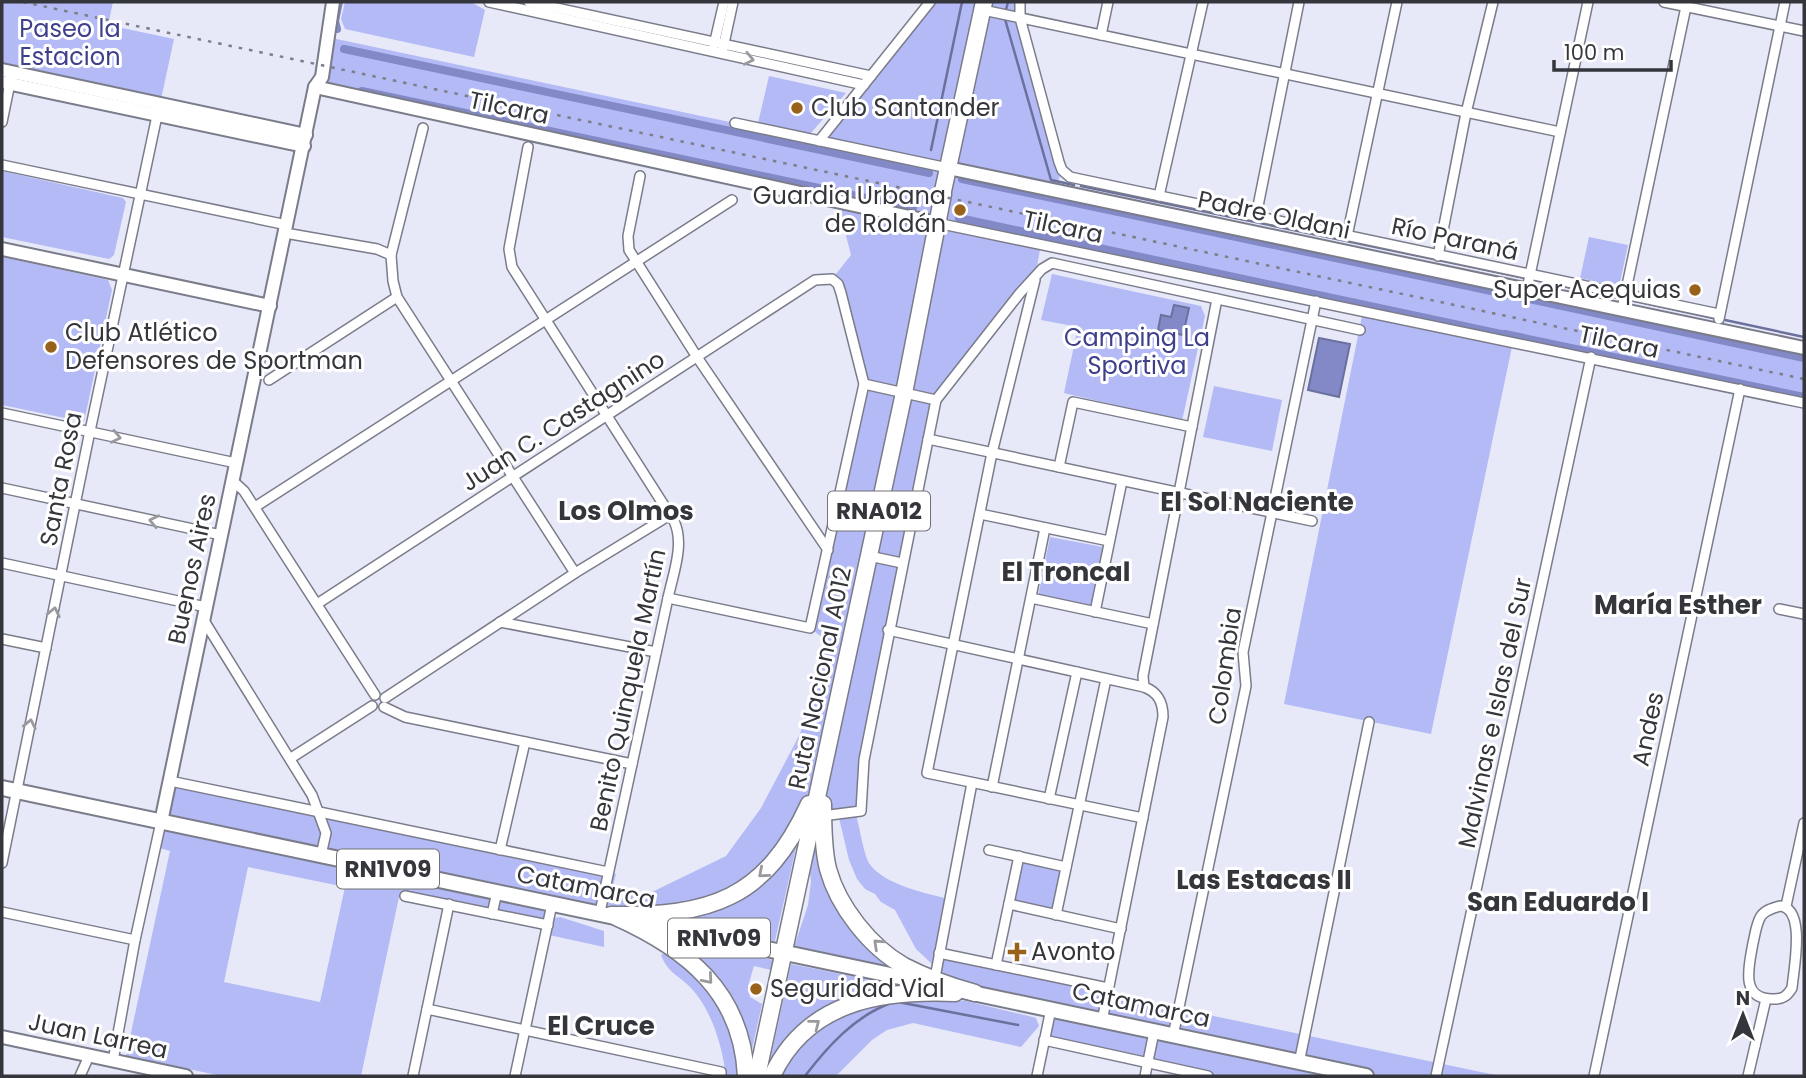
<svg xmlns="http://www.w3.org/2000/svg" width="1806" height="1078" font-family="Poppins,sans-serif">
<rect width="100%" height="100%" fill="#e7e9f9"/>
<g fill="#b3baf5" fill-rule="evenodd">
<polygon points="2,2 113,2 108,25 174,39 160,104 2,70"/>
<polygon points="345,2 471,2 485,10 474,57 345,29 341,19"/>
<path d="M930,2H1020L1062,170L1055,190L1804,348V403L1513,342L1431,734L1284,704L1363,311L1041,244L1035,278L936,400L888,630L861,811L823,815L751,883L660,915L553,904L548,925L405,896L399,897L361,1076H222L126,1056L170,851L156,847L170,781L616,874L611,893L646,895L726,856L761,808L800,734L827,641L810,628L864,384L841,293L832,279L851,255L837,201L315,87C313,70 317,52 327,37L819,141ZM248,867L345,887L320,1002L224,982Z"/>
<polygon points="769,76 846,93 810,134 758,123"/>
<polygon points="2,171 123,198 126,202 114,255 109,259 2,237"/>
<polygon points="1589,237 1628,245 1619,287 1580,278"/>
<polygon points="2,257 108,280 112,290 84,422 2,405"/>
<polygon points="1052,274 1201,306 1205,316 1182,421 1064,393 1078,327 1041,320"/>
<polygon points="1214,386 1282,400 1272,451 1203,437"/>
<polygon points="1050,537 1103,547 1091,606 1038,596"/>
<path d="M856,815C860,829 862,845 867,859C876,882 923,893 945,898L932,964L916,949L895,910L881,902L875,894L865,889L857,879L849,860L839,818Z"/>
<polygon points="795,840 797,843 775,941 756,938 745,932 676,919 724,904"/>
<polygon points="816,842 820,844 826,873 898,970 794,947 808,905 811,881 810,873"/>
<polygon points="1022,862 1062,871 1053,911 1013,901"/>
<polygon points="560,917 604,931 604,947 549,935 552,921 555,918"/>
<polygon points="667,937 773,960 771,970 754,966 748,986 750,997 762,1004 749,1063 740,1026"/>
<path d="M666,952L704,982L734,1031L740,1076H726C722,1046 712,1009 689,986C677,974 668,973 661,955Z"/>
<polygon points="939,953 1108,988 1123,997 1500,1076 1207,1076 1044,1040 1051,1010 935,981"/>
<polygon points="791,964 897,985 892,989 862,996 769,1066"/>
<polygon points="944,999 966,1001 1029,1016 1036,1018 1039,1026 1021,1047 913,1023 887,1030 872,1040 836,1076 777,1076 814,1030 873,1001"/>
</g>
<g fill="#8289c6" stroke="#6b709d" stroke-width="2">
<polygon points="1174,305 1189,308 1183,335 1158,330 1161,315 1171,317"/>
<polygon points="1319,338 1350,344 1339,397 1308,390"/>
</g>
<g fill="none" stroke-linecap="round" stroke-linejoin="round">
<g stroke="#6b709d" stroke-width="2.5">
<polyline points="1006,10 1008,2"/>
<polyline points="1005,19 1051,180 1074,185"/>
<polyline points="931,150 962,2"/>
<polyline points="1081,186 1525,278"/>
<polyline points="1534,280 1619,298"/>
<polyline points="1630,300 1713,318"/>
<polyline points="1725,320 1804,337"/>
<polyline points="898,1002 1018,1025"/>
<path d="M805,1076C828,1046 855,1016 891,1003"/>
</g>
<g stroke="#8289c6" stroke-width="8">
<polyline points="337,29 335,21 339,2"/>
<polyline points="344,49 929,173"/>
<polyline points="362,91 913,208"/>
<polyline points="962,179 1510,295"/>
<polyline points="959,218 1501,334"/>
<polyline points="1515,296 1804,358"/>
<polyline points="1505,334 1804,397"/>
</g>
<defs>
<g id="street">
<polyline points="489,2 864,85"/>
<polyline points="529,2 871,76"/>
<polyline points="1020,2 1020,18 1059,162 1062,170 1070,177 1719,314"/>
<polyline points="1664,2 1804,31"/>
<polyline points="983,10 1560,132"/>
<polyline points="1101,35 1108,2"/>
<polyline points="714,45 724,2"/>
<polyline points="723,48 733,2"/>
<polyline points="2,122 11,78"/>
<polyline points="735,123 948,168"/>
<polyline points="423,128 391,255 393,281 397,297 575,573"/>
<polyline points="819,141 930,2"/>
<path d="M528,147L509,249L512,267L674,521C685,544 673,574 668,598L600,912"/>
<polyline points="2,165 287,225"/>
<polyline points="640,176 628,236 629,250 697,357 828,550"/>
<polyline points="1159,196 1203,2"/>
<polyline points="1256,216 1299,2"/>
<polyline points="937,223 1804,403"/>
<polyline points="285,233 377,249 391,255"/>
<polyline points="1347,236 1397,2"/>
<polyline points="1438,256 1466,113 1493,2"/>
<polyline points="1035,280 992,453 927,773 1143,818"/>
<polyline points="1527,289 1588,2"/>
<polyline points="1622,309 1687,2"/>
<polyline points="1719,319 1785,2"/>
<polyline points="269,380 397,297"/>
<polyline points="864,384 936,400"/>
<polyline points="2,413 236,463"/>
<polyline points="928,439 1312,521"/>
<polyline points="1059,467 1073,402 1192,427"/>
<polyline points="233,481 244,491 375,695"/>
<polyline points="2,488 221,535"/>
<polyline points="255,507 732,200"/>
<polyline points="980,514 1109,541"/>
<polyline points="869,556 902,563"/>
<polyline points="2,563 206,607"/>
<polyline points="1031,598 1153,624"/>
<polyline points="317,604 815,280 832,279 838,284 841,293 864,384 810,628 668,598"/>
<polyline points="1779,609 1804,614"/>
<polyline points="1095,612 1122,481"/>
<polyline points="203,619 312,795 326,833 321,855"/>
<polyline points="500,622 656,652"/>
<path d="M888,630L1144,687C1158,692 1163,702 1163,717L1102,1021"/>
<polyline points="2,639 46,648"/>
<polyline points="1144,687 1143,676 1217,299"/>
<polyline points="385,698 575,573 670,515"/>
<polyline points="384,707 405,717 632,764"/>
<polyline points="291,758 372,706"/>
<polyline points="170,781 608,872"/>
<polyline points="992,787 1045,528"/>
<polyline points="1049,799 1077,672"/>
<polyline points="822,816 861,811 864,760 936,400 1020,293 1042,269 1052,263 1360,330"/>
<polyline points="500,850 525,742"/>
<polyline points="989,850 1066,867"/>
<polyline points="2,863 90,431 158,111"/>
<polyline points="405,896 548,925"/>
<polyline points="1009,904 1121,929"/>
<path d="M1780,906C1806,908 1794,967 1792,988C1787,996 1783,999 1774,999C1739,1000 1749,966 1753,943C1755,935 1756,924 1761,916C1765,910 1773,908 1780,906Z"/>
<polyline points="1786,906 1804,823"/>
<polyline points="2,912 135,940"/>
<polyline points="492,914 497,892"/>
<polyline points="1056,915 1106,679"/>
<polyline points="939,953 1108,988"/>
<polyline points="996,965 1019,856"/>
<polyline points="934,983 972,783"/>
<polyline points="427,1009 721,1072 721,1076"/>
<polyline points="1173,1036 1246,686 1243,652 1316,301"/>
<polyline points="1044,1040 1208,1076"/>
<polyline points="113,1061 135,940 161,822"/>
<polyline points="1299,1063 1369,722"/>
<polyline points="80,1076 89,1056"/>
<polyline points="413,1076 449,904"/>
<polyline points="515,1076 552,904"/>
<polyline points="1037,1076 1051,1009"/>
<polyline points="1145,1076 1154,1032"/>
<polyline points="1436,1076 1591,357"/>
<polyline points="1594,1076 1740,389"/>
<polyline points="1748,1076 1766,999"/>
</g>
<g id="secondary">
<polyline points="2,70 306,135"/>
<polyline points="2,82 304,146"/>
<polyline points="315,87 937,223"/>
<polyline points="948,168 1804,348"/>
<polyline points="2,249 270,306"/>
<polyline points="161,822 315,87 322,77 333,2"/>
<polyline points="2,1037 186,1076"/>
</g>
<g id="primary">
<polyline points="2,788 933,984"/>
<polyline points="963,991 1366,1076"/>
</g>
<g id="highway">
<polyline points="943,191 984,2"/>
<path d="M823,804C823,824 823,849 828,869C838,906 870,947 904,966C927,978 950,986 975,993"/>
<path d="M611,915C710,916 765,900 809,804"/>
<path d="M616,917C687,949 742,992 746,1076"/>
<polyline points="757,1076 904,393 943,194"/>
<path d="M772,1076C807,1001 881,990 955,993"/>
</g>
</defs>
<use href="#street" stroke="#7a7c8a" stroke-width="12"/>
<use href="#secondary" stroke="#7a7c8a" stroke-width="16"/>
<use href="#primary" stroke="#7a7c8a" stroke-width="18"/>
<use href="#highway" stroke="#7a7c8a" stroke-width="19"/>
<use href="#street" stroke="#fff" stroke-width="9"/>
<use href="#secondary" stroke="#fff" stroke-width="12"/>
<use href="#primary" stroke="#fff" stroke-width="14"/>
<use href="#highway" stroke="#fff" stroke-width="16"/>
<polyline stroke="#7d7e88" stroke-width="2.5" stroke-dasharray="3.5 7" stroke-linecap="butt" points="23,2 1804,379"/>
</g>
<defs><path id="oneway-chevron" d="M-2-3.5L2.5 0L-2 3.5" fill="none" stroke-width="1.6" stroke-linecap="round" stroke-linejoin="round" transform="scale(1.75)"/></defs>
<g stroke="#9a9a9e">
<use href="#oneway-chevron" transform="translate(749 59) rotate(12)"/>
<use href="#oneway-chevron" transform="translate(116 437) rotate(12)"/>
<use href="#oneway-chevron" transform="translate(154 521) rotate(-168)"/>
<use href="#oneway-chevron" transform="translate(54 612) rotate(-78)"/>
<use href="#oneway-chevron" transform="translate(30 724) rotate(-78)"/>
<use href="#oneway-chevron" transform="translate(763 873) rotate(139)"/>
<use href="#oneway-chevron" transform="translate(878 944) rotate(-137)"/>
<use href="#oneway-chevron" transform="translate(708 979) rotate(49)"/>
<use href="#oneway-chevron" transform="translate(815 1024) rotate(-38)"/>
</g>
<g fill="#98621a" stroke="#fff" stroke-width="2.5">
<circle cx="797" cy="108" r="7"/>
<circle cx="960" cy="210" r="7"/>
<circle cx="1695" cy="290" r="7"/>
<circle cx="51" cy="347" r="7"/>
<path d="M1013.5 941.5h7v7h7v7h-7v7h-7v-7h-7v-7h7z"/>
<circle cx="756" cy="989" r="7"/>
</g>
<g text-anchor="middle" stroke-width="6" stroke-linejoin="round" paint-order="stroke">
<g fill="#fff" stroke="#727276" stroke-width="2">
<rect x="828" y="491.5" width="102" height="39" rx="5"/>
<rect x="337" y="849.5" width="102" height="39" rx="5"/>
<rect x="668" y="918.5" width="102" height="39" rx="5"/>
</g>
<g font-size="23" font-weight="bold" fill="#35363c">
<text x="879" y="519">RNA012</text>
<text x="388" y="877">RN1V09</text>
<text x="719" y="946">RN1v09</text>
</g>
<g font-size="24" fill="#3f408b" stroke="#fff">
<text x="70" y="37">Paseo la<tspan x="70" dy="28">Estacion</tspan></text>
<text x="1137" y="346">Camping La<tspan x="1137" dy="28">Sportiva</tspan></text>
</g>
<g font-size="24" fill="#35363c" stroke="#fff">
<text transform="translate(509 108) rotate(12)" y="8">Tilcara</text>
<text transform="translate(1274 215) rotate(12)" y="8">Padre Oldani</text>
<text transform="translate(1063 227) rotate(12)" y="8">Tilcara</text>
<text transform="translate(1455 239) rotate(12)" y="8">Río Paraná</text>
<text transform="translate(1619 342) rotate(12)" y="8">Tilcara</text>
<text transform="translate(563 421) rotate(-33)" y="8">Juan C. Castagnino</text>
<text transform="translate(61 479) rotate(-79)" y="8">Santa Rosa</text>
<text transform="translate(192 569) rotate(-78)" y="8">Buenos Aires</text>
<text transform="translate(1225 666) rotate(-82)" y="8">Colombia</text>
<text transform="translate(820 678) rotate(-78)" y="8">Ruta Nacional A012</text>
<text transform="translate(628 690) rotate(-78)" y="8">Benito Quinquela Martín</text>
<text transform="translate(1495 713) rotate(-78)" y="8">Malvinas e Islas del Sur</text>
<text transform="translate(1648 729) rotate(-78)" y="8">Andes</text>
<text transform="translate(586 887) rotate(11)" y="8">Catamarca</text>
<text transform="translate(1141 1005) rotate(12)" y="8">Catamarca</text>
<text transform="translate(98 1036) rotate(12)" y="8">Juan Larrea</text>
</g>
<g font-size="24" fill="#35363c" stroke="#fff" text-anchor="start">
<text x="811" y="116">Club Santander</text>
<text x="946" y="204" text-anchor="end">Guardia Urbana<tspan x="946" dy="28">de Roldán</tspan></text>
<text x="1681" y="298" text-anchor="end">Super Acequias</text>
<text x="65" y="341">Club Atlético<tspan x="65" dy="28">Defensores de Sportman</tspan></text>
<text x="1031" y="960">Avonto</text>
<text x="770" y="997">Seguridad Vial</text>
</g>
<g font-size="26" font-weight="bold" fill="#35363c" stroke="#fff">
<text x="1257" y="511">El Sol Naciente</text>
<text x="626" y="520">Los Olmos</text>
<text x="1066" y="581">El Troncal</text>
<text x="1678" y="614">María Esther</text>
<text x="1264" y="889">Las Estacas II</text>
<text x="1558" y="911">San Eduardo I</text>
<text x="601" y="1035">El Cruce</text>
</g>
</g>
<rect width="1806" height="1078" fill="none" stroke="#35363c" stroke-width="7"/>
<g transform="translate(1743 1015)" stroke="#ffffff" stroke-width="5" paint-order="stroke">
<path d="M0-5L12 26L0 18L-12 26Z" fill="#35363c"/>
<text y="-10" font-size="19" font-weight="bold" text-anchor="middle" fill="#35363c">N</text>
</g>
<path d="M1554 60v10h117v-10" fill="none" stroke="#35363c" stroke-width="3.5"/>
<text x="1564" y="60" font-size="21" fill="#35363c" stroke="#ffffff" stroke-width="5" paint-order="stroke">100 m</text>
</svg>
